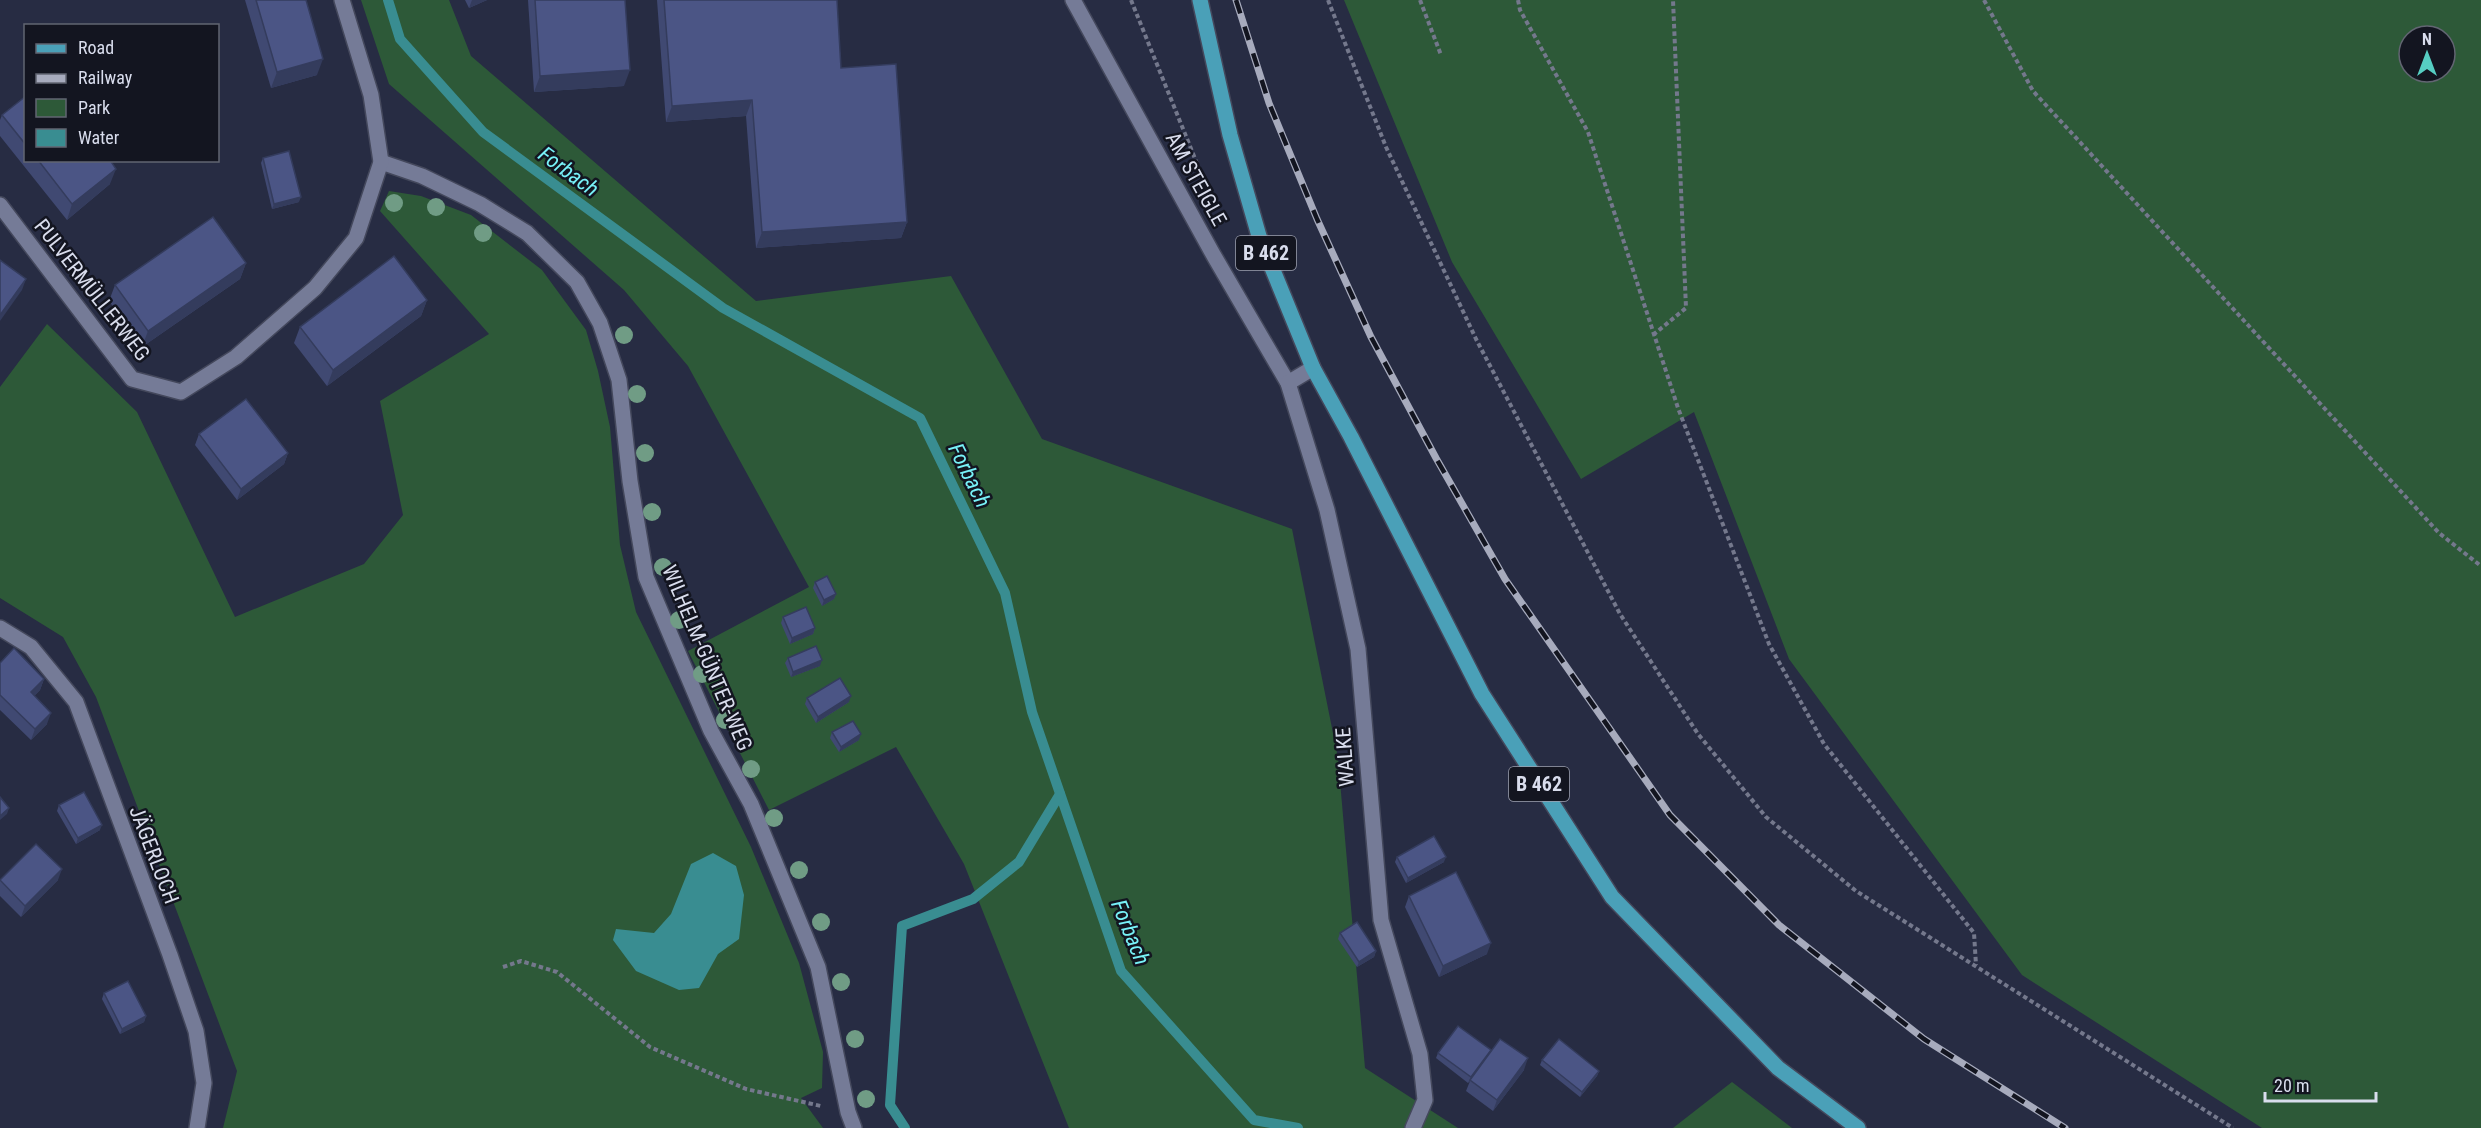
<svg xmlns="http://www.w3.org/2000/svg" width="2481" height="1128" font-family="'Roboto Condensed',sans-serif">
<rect width="100%" height="100%" fill="#272c43"/>
<g fill="#2d5938" fill-rule="evenodd">
<polygon points="361,0 449,0 471,56 756,301 951,276 1042,439 1292,529 1338,758 1365,1068 1458,1128 1069,1128 964,864 896,747 769,810 688,651 809,587 688,366 624,290 389,84"/>
<path d="M1344,0H2481V1128H2262L2022,975L1789,659L1694,412L1581,479L1452,262ZM2409,36H2445V72H2409Z"/>
<polygon points="389,191 421,196 471,215 542,270 586,330 598,371 610,427 620,545 636,612 751,847 799,963 823,1052 822,1088 801,1098 823,1128 223,1128 237,1071 96,697 63,637 0,598 0,387 47,324 137,412 235,617 364,564 403,515 380,401 489,334 380,211"/>
<polygon points="1732,1082 1792,1128 1673,1128"/>
</g>
<polygon fill="#398d91" points="713,853 736,866 744,895 739,939 718,954 699,988 679,990 636,971 613,940 616,929 654,933 671,914 691,864"/>
<g fill="none" stroke-linecap="round" stroke-linejoin="round">
<g stroke="#398d91" stroke-width="10">
<polyline points="388,0 400,39 483,132 723,308 920,418 1005,593 1032,712 1121,971 1254,1120 1298,1128"/>
<polyline points="905,1128 890,1105 902,926 973,899 1019,862 1060,794"/>
</g>
<defs>
<g id="minor">
<polyline points="1073,0 1214,256 1288,383 1327,510 1358,649 1381,920 1420,1054 1425,1100 1413,1128"/>
<polyline points="381,162 422,176 480,204 527,233 577,282 600,323 619,380 630,481 646,577 711,731 751,804 818,967 848,1112 854,1128"/>
<polyline points="0,205 132,379 181,392 236,357 315,288 356,238 381,162 371,95 342,0"/>
<polyline points="1288,383 1313,368"/>
<polyline points="0,628 31,647 76,702 170,955 196,1031 204,1083 197,1128"/>
</g>
<polyline id="primary" points="1200,0 1230,135 1259,236 1313,368 1351,437 1482,694 1612,897 1778,1068 1858,1128"/>
</defs>
<use href="#minor" stroke="#44485c" stroke-width="18"/>
<use href="#primary" stroke="#44485c" stroke-width="18"/>
<g stroke="#74788c" stroke-width="4" stroke-dasharray="4.5 3" stroke-linecap="butt">
<polyline points="1131,0 1198,166"/>
<polyline points="1328,0 1386,147 1476,339 1620,614 1698,734 1766,817 1856,891 2233,1128"/>
<polyline points="1420,0 1441,55"/>
<polyline points="1518,0 1520,10 1588,132 1678,408 1769,644 1824,744 1974,933 1976,965"/>
<polyline points="1984,0 2033,91 2439,533 2481,566"/>
<polyline points="1653,335 1686,308 1673,0"/>
<polyline points="503,967 521,961 557,972 650,1047 746,1089 821,1106"/>
</g>
<use href="#minor" stroke="#757b97" stroke-width="15"/>
<use href="#primary" stroke="#4aa0b8" stroke-width="15"/>
<defs>
<polyline id="rail" points="1236,0 1269,103 1317,219 1371,337 1436,458 1505,579 1670,815 1779,925 1924,1039 2065,1128"/>
</defs>
<use href="#rail" stroke="#a7abbd" stroke-width="7"/>
<use href="#rail" stroke="#131520" stroke-width="4.5" stroke-dasharray="14" stroke-linecap="butt"/>
</g>
<g fill="#709c85">
<circle cx="394" cy="203" r="9"/>
<circle cx="436" cy="207" r="9"/>
<circle cx="483" cy="233" r="9"/>
<circle cx="624" cy="335" r="9"/>
<circle cx="637" cy="394" r="9"/>
<circle cx="645" cy="453" r="9"/>
<circle cx="652" cy="512" r="9"/>
<circle cx="663" cy="567" r="9"/>
<circle cx="679" cy="620" r="9"/>
<circle cx="702" cy="674" r="9"/>
<circle cx="725" cy="720" r="9"/>
<circle cx="751" cy="769" r="9"/>
<circle cx="774" cy="818" r="9"/>
<circle cx="799" cy="870" r="9"/>
<circle cx="821" cy="922" r="9"/>
<circle cx="841" cy="982" r="9"/>
<circle cx="855" cy="1039" r="9"/>
<circle cx="866" cy="1099" r="9"/>
</g>
<g fill="#404972">
<polygon points="245,0 306,0 317,75 271,88"/>
<polygon points="465,0 487,0 469,8"/>
<polygon points="528,0 625,0 624,86 534,92"/>
<polygon points="657,0 837,0 841,68 907,222 901,238 756,248 746,116 666,122"/>
<polygon points="26,96 26,160 110,160 110,184 67,220 0,136 0,120 2,115"/>
<polygon points="263,158 299,202 272,209 261,163"/>
<polygon points="246,263 240,279 142,347 109,301 115,285"/>
<polygon points="427,300 421,316 327,386 294,343 300,327"/>
<polygon points="199,434 288,453 284,464 237,500 195,445"/>
<polygon points="815,582 836,594 834,599 822,606 813,588"/>
<polygon points="783,617 815,628 813,634 790,644 781,623"/>
<polygon points="788,658 820,666 791,677 785,663"/>
<polygon points="0,663 44,679 40,690 34,696 47,724 31,740 0,710"/>
<polygon points="807,698 849,702 816,723 805,704"/>
<polygon points="832,732 859,740 839,752 830,738"/>
<polygon points="59,805 100,830 76,844 57,811"/>
<polygon points="1397,857 1444,862 1406,883 1395,862"/>
<polygon points="0,880 58,880 21,917 0,896"/>
<polygon points="1409,896 1487,954 1439,977 1405,907"/>
<polygon points="1340,933 1376,951 1374,957 1357,967 1338,939"/>
<polygon points="104,993 146,1016 144,1022 120,1034 102,999"/>
<polygon points="1491,1050 1489,1054 1524,1070 1493,1111 1466,1091 1470,1081 1468,1083 1436,1058 1438,1053"/>
<polygon points="1542,1060 1599,1071 1597,1076 1580,1097 1540,1065"/>
</g>
<g fill="#343c5d">
<polygon points="472,0 487,0 469,8"/>
<polygon points="323,59 317,75 271,88 277,72"/>
<polygon points="630,70 624,86 534,92 540,76"/>
<polygon points="752,100 746,116 666,122 672,106"/>
<polygon points="116,169 110,184 67,220 72,204"/>
<polygon points="301,197 299,202 272,209 274,204"/>
<polygon points="907,222 901,238 756,248 762,232"/>
<polygon points="246,263 240,279 142,347 148,331"/>
<polygon points="26,279 22,290 0,321 0,315"/>
<polygon points="427,300 421,316 327,386 333,370"/>
<polygon points="288,453 284,464 237,500 241,489"/>
<polygon points="836,594 834,599 822,606 824,600"/>
<polygon points="815,628 813,634 790,644 792,638"/>
<polygon points="822,660 820,666 791,677 793,672"/>
<polygon points="44,679 40,690 27,703 31,692"/>
<polygon points="851,696 849,702 816,723 818,717"/>
<polygon points="51,713 47,724 31,740 35,729"/>
<polygon points="861,734 859,740 839,752 841,747"/>
<polygon points="9,808 7,814 0,820 0,816"/>
<polygon points="102,825 100,830 76,844 78,838"/>
<polygon points="1446,857 1444,862 1406,883 1408,878"/>
<polygon points="62,869 58,880 21,917 25,906"/>
<polygon points="1491,943 1487,954 1439,977 1443,966"/>
<polygon points="1376,951 1374,957 1357,967 1359,962"/>
<polygon points="146,1016 144,1022 120,1034 122,1029"/>
<polygon points="1491,1050 1489,1055 1468,1083 1471,1077"/>
<polygon points="1528,1058 1524,1070 1493,1111 1497,1100"/>
<polygon points="1599,1071 1597,1076 1580,1097 1582,1092"/>
</g>
<g fill="#4b5585" stroke="#343c5d" stroke-width="1.5">
<polygon points="256,0 306,0 323,59 277,72"/>
<polygon points="535,0 625,0 630,70 540,76"/>
<polygon points="664,0 837,0 841,68 896,64 907,222 762,232 752,100 672,106"/>
<polygon points="26,96 26,145 2,115"/>
<polygon points="289,151 301,197 274,204 263,158"/>
<polygon points="38,160 110,160 116,169 72,204"/>
<polygon points="213,217 246,263 148,331 115,285"/>
<polygon points="394,256 427,300 333,370 300,327"/>
<polygon points="0,260 26,279 0,315"/>
<polygon points="246,399 288,453 241,489 199,434"/>
<polygon points="827,576 836,594 824,600 815,582"/>
<polygon points="806,607 815,628 792,638 783,617"/>
<polygon points="816,646 822,660 793,672 788,658"/>
<polygon points="14,648 44,679 31,692 51,713 35,729 0,695 0,663"/>
<polygon points="840,678 851,696 818,717 807,698"/>
<polygon points="853,721 861,734 841,747 832,732"/>
<polygon points="84,792 102,825 78,838 59,805"/>
<polygon points="0,797 9,808 0,816"/>
<polygon points="1434,836 1446,857 1408,878 1397,857"/>
<polygon points="36,844 62,869 25,906 0,880"/>
<polygon points="1456,872 1491,943 1443,966 1409,896"/>
<polygon points="1357,922 1376,951 1359,962 1340,933"/>
<polygon points="128,981 146,1016 122,1029 104,993"/>
<polygon points="1458,1026 1491,1050 1471,1077 1438,1053"/>
<polygon points="1500,1039 1528,1058 1497,1100 1470,1080"/>
<polygon points="1559,1039 1599,1071 1582,1092 1542,1060"/>
</g>
<g text-anchor="middle" stroke-width="5" stroke-linejoin="round" paint-order="stroke">
<g fill="#131520" stroke="#9ea1b0" stroke-width="1.5">
<rect x="1236" y="236" width="60" height="34" rx="4.5"/>
<rect x="1509" y="767" width="60" height="34" rx="4.5"/>
</g>
<g font-size="20" font-weight="bold" fill="#d9dded">
<text x="1266" y="260">B 462</text>
<text x="1539" y="791">B 462</text>
</g>
<g font-size="21" fill="#d9dded" stroke="#131520">
<text transform="translate(1196 179) rotate(61)" y="7">AM STEIGLE</text>
<text transform="translate(92 290) rotate(52)" y="7">PULVERMÜLLERWEG</text>
<text transform="translate(707 658) rotate(67)" y="7">WILHELM-GÜNTER-WEG</text>
<text transform="translate(1345 757) rotate(-94)" y="7">WALKE</text>
<text transform="translate(154 855) rotate(69)" y="7">JÄGERLOCH</text>
</g>
<g font-size="22" font-style="italic" fill="#78f2f8" stroke="#131520">
<text transform="translate(569 171) rotate(36)" y="8">Forbach</text>
<text transform="translate(970 475) rotate(64)" y="8">Forbach</text>
<text transform="translate(1131 932) rotate(68)" y="8">Forbach</text>
</g>
</g>
<rect x="24" y="24" width="195" height="138" fill="#131520" stroke="#626572" stroke-width="1.5"/>
<rect x="36" y="44" width="30" height="9" fill="#4aa0b8" stroke="#626572" stroke-width="1.5"/>
<text x="78" y="54" font-size="18" fill="#d9dded">Road</text>
<rect x="36" y="74" width="30" height="9" fill="#a7abbd" stroke="#626572" stroke-width="1.5"/>
<text x="78" y="84" font-size="18" fill="#d9dded">Railway</text>
<rect x="36" y="99" width="30" height="18" fill="#2d5938" stroke="#626572" stroke-width="1.5"/>
<text x="78" y="114" font-size="18" fill="#d9dded">Park</text>
<rect x="36" y="129" width="30" height="18" fill="#398d91" stroke="#626572" stroke-width="1.5"/>
<text x="78" y="144" font-size="18" fill="#d9dded">Water</text>
<g transform="translate(2427 54)"><circle r="28" fill="#131520" stroke="#626572" stroke-width="1.5"/>
<path d="M0-4.5L10 22L0 15L-10 22Z" fill="#56cec3"/>
<text y="-9" font-size="16" font-weight="bold" text-anchor="middle" fill="#d9dded">N</text>
</g>
<path d="M2265 1092v9h111v-9" fill="none" stroke="#d9dded" stroke-width="3"/>
<text x="2274" y="1092" font-size="18" fill="#d9dded" stroke="#131520" stroke-width="4.5" paint-order="stroke">20 m</text>
</svg>
